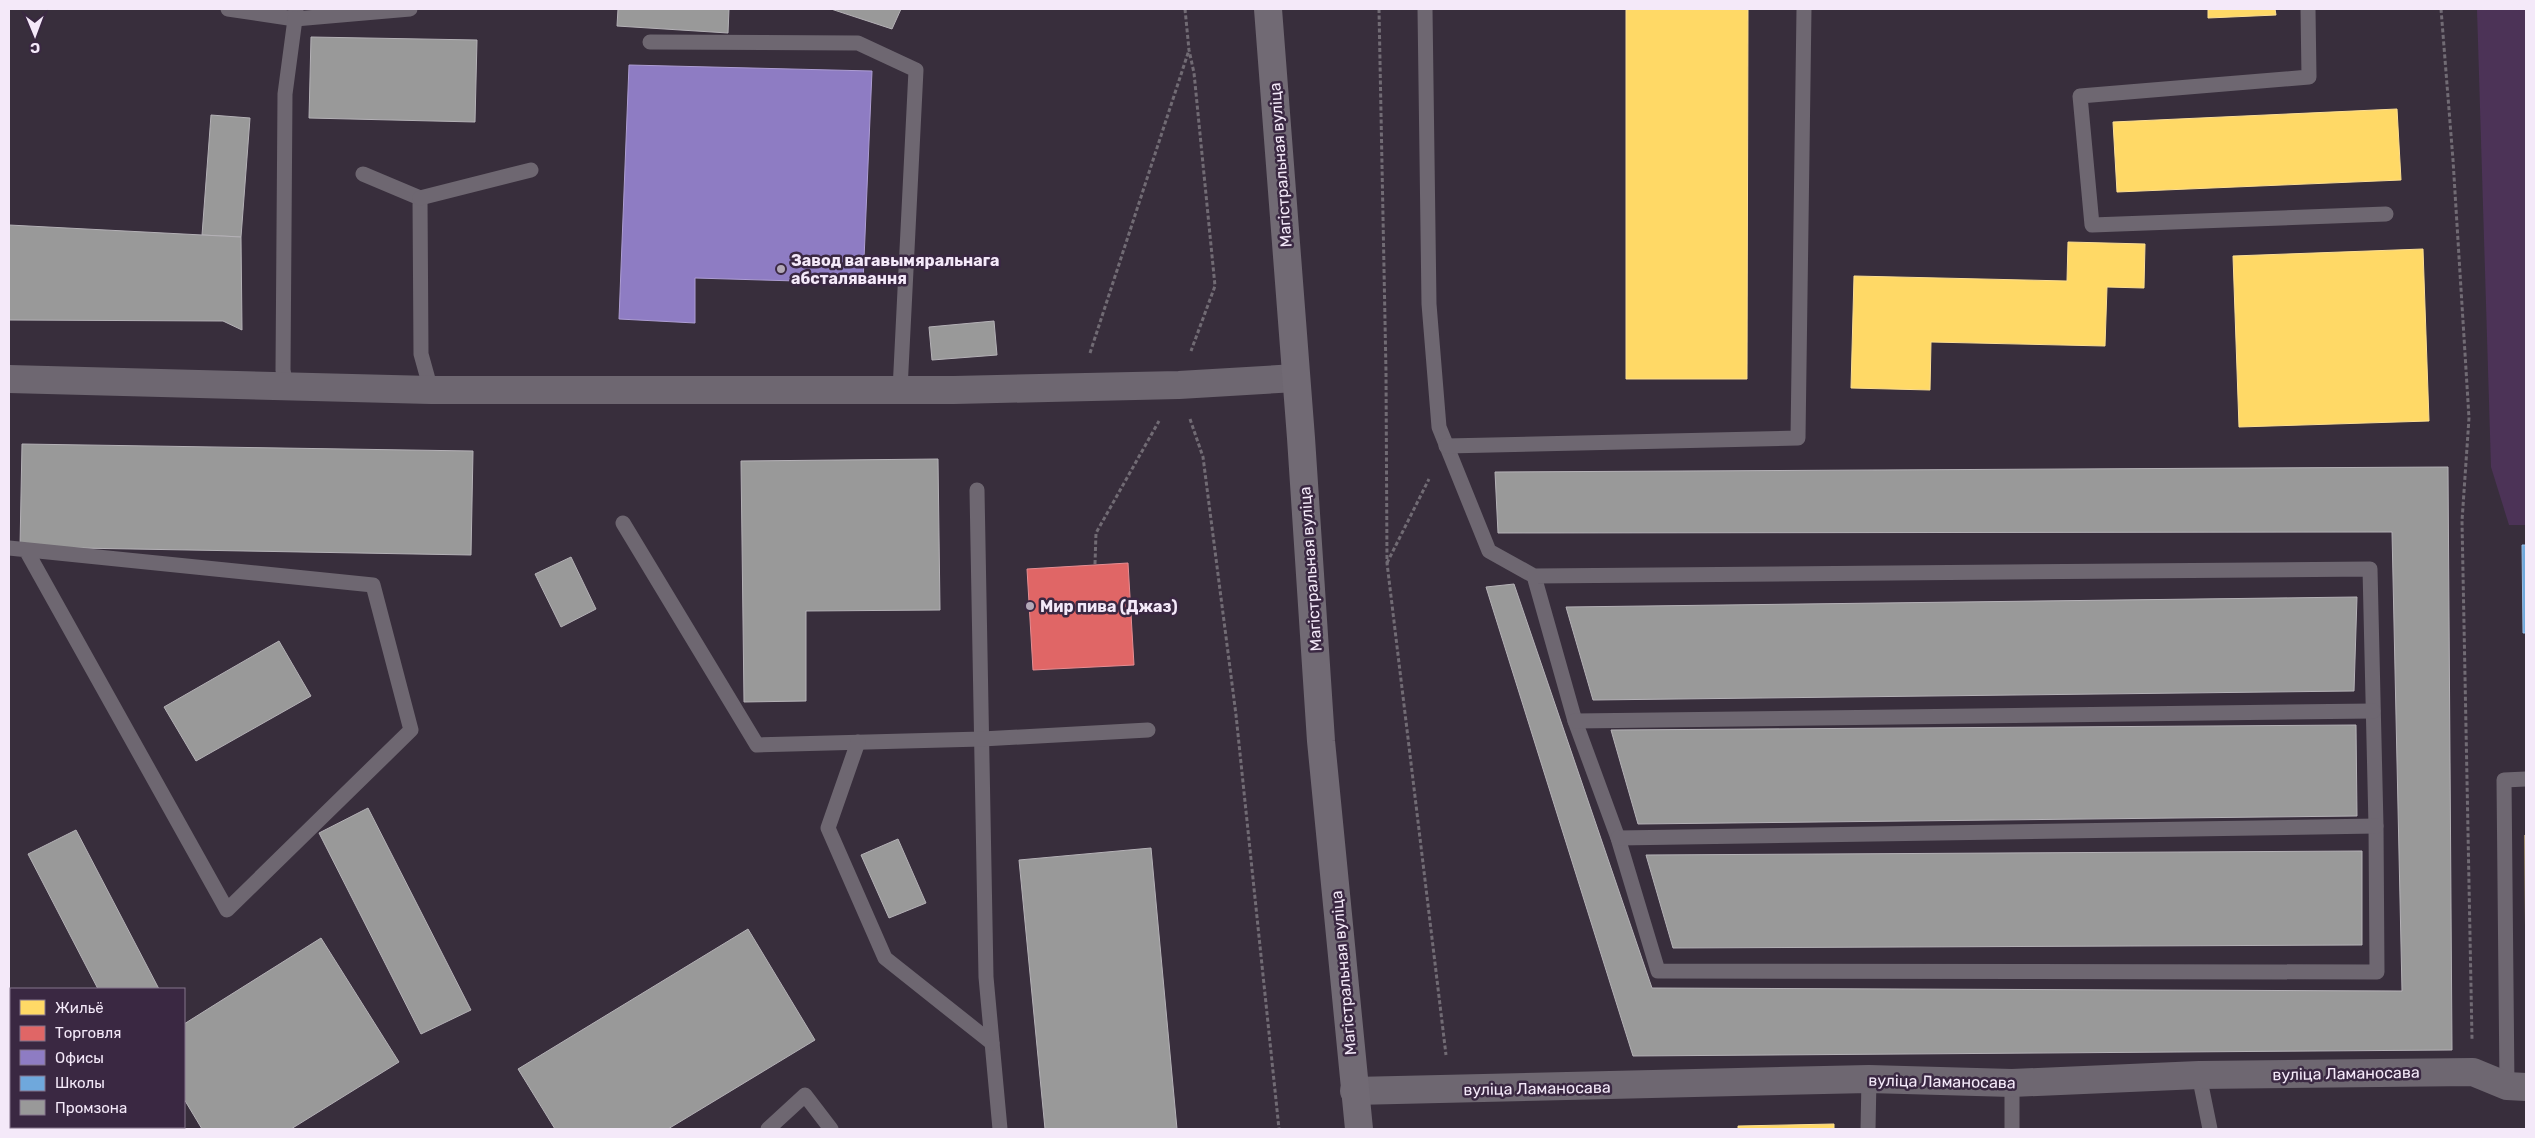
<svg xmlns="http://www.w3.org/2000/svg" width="2535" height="1138" font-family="Rubik,sans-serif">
<rect width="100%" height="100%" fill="#382e3c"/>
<polygon fill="#4c3357" points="2477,9 2526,9 2526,525 2509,525 2491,467"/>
<g fill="#ffd966" stroke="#fcde92">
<polygon points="1626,9 1748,9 1747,379 1626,379"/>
<polygon points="2208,9 2275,9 2276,15 2208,18"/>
<polygon points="2397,109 2401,180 2117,192 2113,122"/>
<polygon points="2068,242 2145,244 2144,288 2107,287 2105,346 1931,342 1930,390 1851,388 1854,276 2067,281"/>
<polygon points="2423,249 2429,421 2239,427 2233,256"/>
<polygon points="2525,835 2526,835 2526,1018"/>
<polygon points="1834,1124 1834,1129 1738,1129 1738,1126"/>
</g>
<polygon fill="#e06666" stroke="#e68d92" points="1128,563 1134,665 1033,670 1027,569"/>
<polygon fill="#8e7cc3" stroke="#ad9dd3" points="629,65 872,71 863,283 695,278 695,323 619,319"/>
<polygon fill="#6fa8dc" stroke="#97bce5" points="2522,545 2526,545 2526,633 2523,633"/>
<g fill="#999" stroke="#b4b1b6">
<polygon points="618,9 729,9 728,33 617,26"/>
<polygon points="831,9 901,9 892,29"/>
<polygon points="311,37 477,40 475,122 309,118"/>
<polygon points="211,115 250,118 241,237 202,235"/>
<polygon points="9,225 241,237 242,330 223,321 9,320"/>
<polygon points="994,321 997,355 932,360 929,327"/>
<polygon points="22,444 473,451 471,555 20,547"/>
<polygon points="938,459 940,610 806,611 806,701 744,702 741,461"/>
<polygon points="2448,467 2452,1050 1633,1056 1486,587 1514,584 1652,988 2402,991 2392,532 1498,533 1495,472"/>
<polygon points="571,557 596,609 561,627 535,574"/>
<polygon points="2357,597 2354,691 1593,700 1566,607"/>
<polygon points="279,641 311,696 196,761 164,707"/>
<polygon points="2356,725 2357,816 1638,824 1611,730"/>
<polygon points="368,808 471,1010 421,1034 319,833"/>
<polygon points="76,830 159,989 98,989 28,854"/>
<polygon points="898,839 926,903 889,918 861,855"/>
<polygon points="1151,848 1177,1129 1045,1129 1019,860"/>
<polygon points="2362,851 2362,945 1673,948 1646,855"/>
<polygon points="748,929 815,1040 668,1129 555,1129 518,1069"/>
<polygon points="321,938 399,1062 291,1129 202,1129 184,1099 184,1024"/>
</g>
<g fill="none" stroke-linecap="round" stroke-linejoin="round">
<g stroke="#716b74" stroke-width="3" stroke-dasharray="4 2.5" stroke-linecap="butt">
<polyline points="1185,9 1189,50 1194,73 1215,286 1191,351"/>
<polyline points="1379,9 1386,373 1387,563 1446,1055"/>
<polyline points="2441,9 2453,160 2469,418 2462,521 2472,1039"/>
<polyline points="1090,353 1189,50"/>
<polyline points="1190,419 1203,457 1236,715 1279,1129"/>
<polyline points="1387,563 1429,479"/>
<polyline points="1095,564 1096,533 1159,421"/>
</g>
<g stroke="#6e6771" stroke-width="15">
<polyline points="228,9 295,19 296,10"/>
<polyline points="1425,9 1429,304 1439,427 1489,551 1534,576 2370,569 2376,826 2377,972 1658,971 1618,838 1575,721 1534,576"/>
<polyline points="2308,9 2309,77 2080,96 2092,225 2386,214"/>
<polyline points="650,42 858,43 916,70 900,390"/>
<polyline points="363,174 420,198 421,354 431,390"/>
<polyline points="420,198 531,170"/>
<polyline points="286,387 283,370 285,94 295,19 410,9"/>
<polyline points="1446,446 1798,438 1804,9"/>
<polyline points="977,490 986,977 1000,1129"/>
<polyline points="623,523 757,745 982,739 1148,730"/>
<polyline points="9,548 373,585 411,730 227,910 26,550"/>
<polyline points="1575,721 2373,711"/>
<polyline points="858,742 828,828 885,958 992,1043"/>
<polyline points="1618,838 2376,826"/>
<polyline points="2199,1075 2210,1129"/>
<polyline points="2507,1086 2504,780 2526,779"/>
<polyline points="768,1129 805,1095 831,1129"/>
<polyline points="1868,1129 1869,1079"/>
<polyline points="2012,1129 2012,1083"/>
</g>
<g stroke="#6e6771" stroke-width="28">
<polyline points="9,379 431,390 954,390 1179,385 1296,378"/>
<polyline points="1354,1091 1869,1079 2012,1083 2199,1075 2473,1072 2507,1086 2526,1087"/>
</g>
<polyline stroke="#716a74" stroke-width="28" points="1268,9 1301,438 1321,741 1359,1129"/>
</g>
<g fill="#b2a8b7" stroke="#3a2842" stroke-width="2">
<circle cx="781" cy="269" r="5"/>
<circle cx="1030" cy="606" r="5"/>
</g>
<g text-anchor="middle" stroke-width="5" stroke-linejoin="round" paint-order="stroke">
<g font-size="16" fill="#f4e9f9" stroke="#3a2842">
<text transform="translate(1280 165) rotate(-94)" y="6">Магістральная вуліца</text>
<text transform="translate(1310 569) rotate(-94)" y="6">Магістральная вуліца</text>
<text transform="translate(1343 973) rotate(-95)" y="6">Магістральная вуліца</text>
<text transform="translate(2346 1073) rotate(-1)" y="6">вуліца Ламаносава</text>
<text transform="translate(1942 1081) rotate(1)" y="6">вуліца Ламаносава</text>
<text transform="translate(1537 1088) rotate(-1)" y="6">вуліца Ламаносава</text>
</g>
<g font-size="16" font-weight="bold" fill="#f4e9f9" stroke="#3a2842" text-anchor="start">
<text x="791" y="266">Завод вагавымяральнага<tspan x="791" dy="18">абсталявання</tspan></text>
<text x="1040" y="612">Мир пива (Джаз)</text>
</g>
</g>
<rect width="2535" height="1138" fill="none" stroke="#f4e9f9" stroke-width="20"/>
<rect x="10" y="988" width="175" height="140" fill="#3a2842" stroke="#84758b"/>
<rect x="20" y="1000" width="25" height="15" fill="#ffd966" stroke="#84758b"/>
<text x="55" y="1013" font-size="15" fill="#f4e9f9">Жильё</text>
<rect x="20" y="1026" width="25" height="15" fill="#e06666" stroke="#84758b"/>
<text x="55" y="1038" font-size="15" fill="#f4e9f9">Торговля</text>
<rect x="20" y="1050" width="25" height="15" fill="#8e7cc3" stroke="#84758b"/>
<text x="55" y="1063" font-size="15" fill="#f4e9f9">Офисы</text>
<rect x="20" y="1076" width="25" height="15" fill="#6fa8dc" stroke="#84758b"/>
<text x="55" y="1088" font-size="15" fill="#f4e9f9">Школы</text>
<rect x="20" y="1100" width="25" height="15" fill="#999999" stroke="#84758b"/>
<text x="55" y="1113" font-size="15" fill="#f4e9f9">Промзона</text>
<g transform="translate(35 35) rotate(179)" stroke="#3a2842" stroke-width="4" paint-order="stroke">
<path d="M0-4L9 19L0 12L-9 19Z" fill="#f4e9f9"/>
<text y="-8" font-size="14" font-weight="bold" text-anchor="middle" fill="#f4e9f9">С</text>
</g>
</svg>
